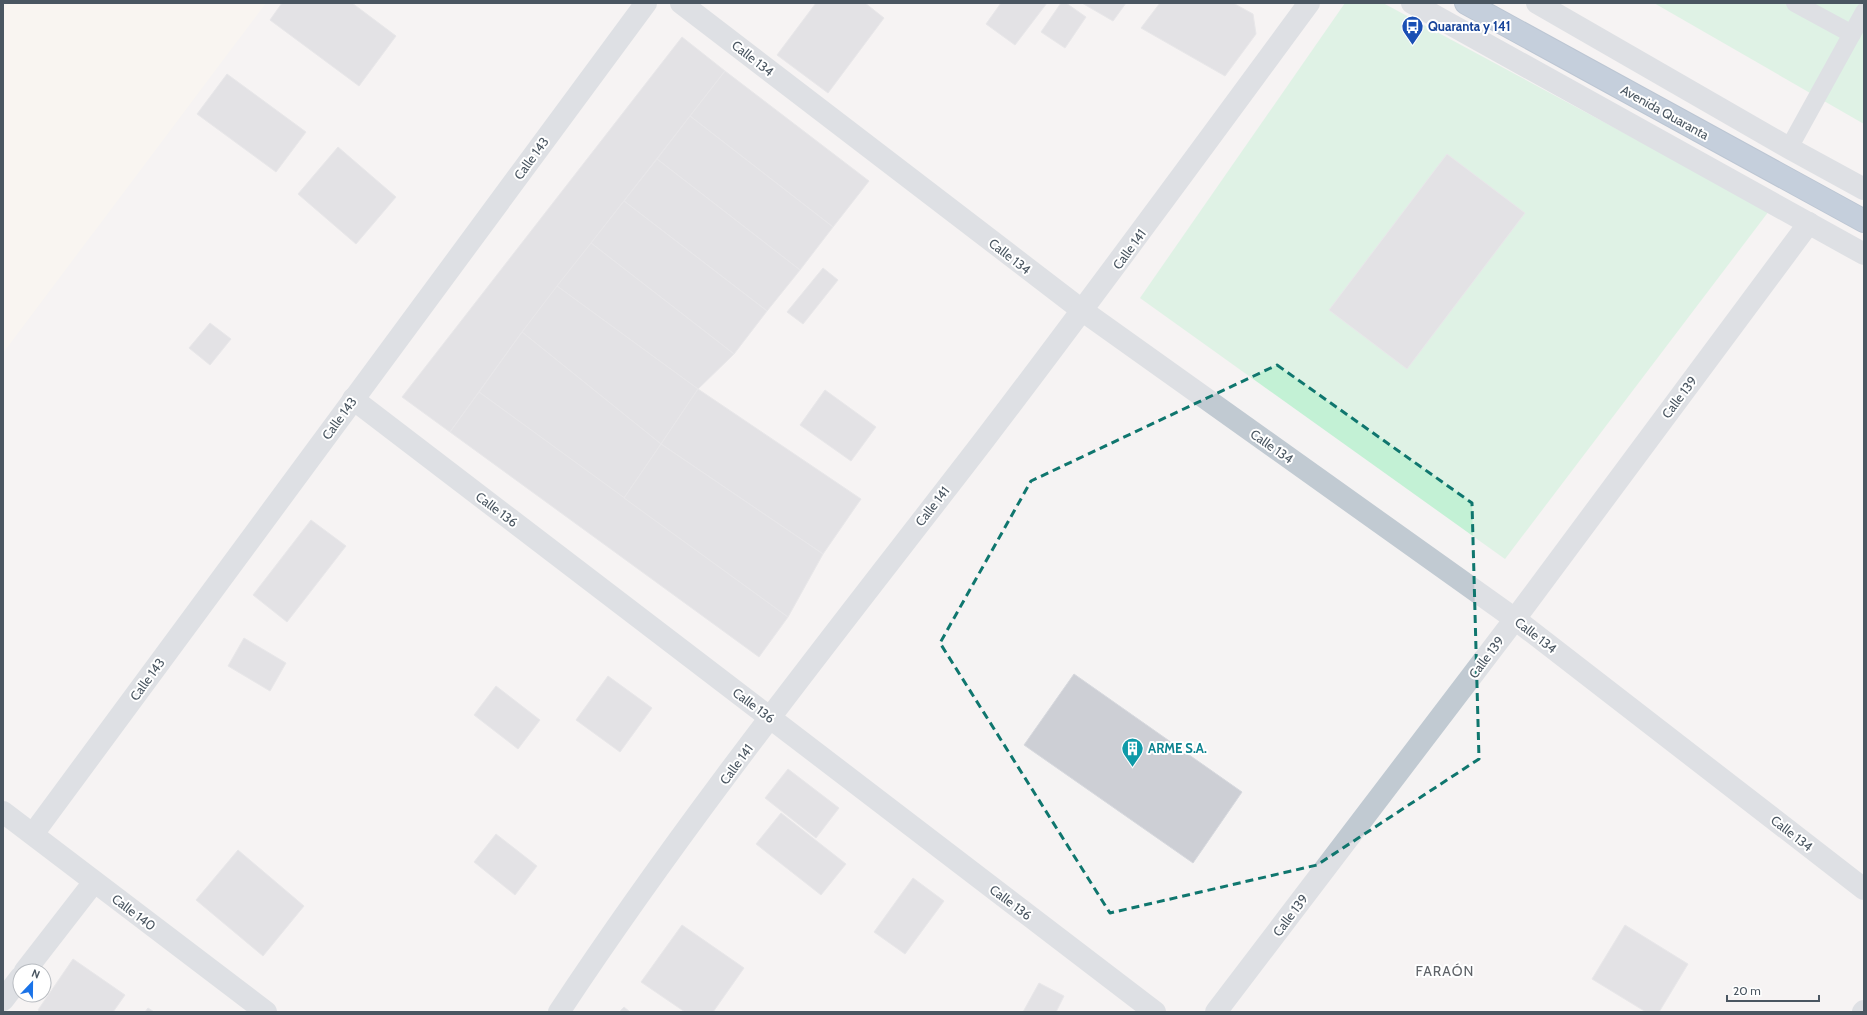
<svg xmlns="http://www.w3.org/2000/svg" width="1867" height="1015" font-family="Cabin,sans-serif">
<rect width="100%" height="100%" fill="#f5f3f3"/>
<polygon fill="#fdf9ef" points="3,3 266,3 3,353"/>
<g fill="#c3f1d5">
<polygon points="1345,3 1383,3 1769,211 1505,559 1140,298"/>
<polygon points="1654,3 1864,3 1864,124"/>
</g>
<g fill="#cdcfd5" stroke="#d7d9de">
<polygon points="282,3 352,3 396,36 359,86 270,20"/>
<polygon points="816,3 865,3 884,18 828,93 777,55"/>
<polygon points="1001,3 1047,3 1015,45 986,24"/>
<polygon points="1061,3 1066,3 1086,17 1065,48 1041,32"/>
<polygon points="1082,3 1126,3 1113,21"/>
<polygon points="1160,3 1233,3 1253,14 1256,34 1225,76 1141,28"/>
<polygon points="682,37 725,71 522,332 450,432 402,397"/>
<polygon points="725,71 869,181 833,227 690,116"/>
<polygon points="227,74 306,132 276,172 197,114"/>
<polygon points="690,116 833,227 800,270 657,159"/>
<polygon points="338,147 396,197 356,244 298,194"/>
<polygon points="1447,154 1525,213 1407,369 1329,310"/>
<polygon points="657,159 800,270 767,311 624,201"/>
<polygon points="624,201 767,311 734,354 591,243"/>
<polygon points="591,243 734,354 698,389 557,286"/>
<polygon points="823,268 838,280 803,324 787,312"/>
<polygon points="557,286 698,389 661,444 522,332"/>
<polygon points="210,323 231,339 210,365 189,348"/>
<polygon points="522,332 661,444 624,498 479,392"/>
<polygon points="698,389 861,499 823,554 661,444"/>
<polygon points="825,390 876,427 851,461 800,425"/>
<polygon points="479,392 788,617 759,657 450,432"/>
<polygon points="661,444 823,554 788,617 624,498"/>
<polygon points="311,520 346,546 287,622 253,595"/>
<polygon points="244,638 286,663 270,691 228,666"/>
<polygon points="1074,674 1242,792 1193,863 1024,745"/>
<polygon points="608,676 652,708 620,752 576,720"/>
<polygon points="496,686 540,720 518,749 474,715"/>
<polygon points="788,769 839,808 816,838 765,798"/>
<polygon points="781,813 846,864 821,895 756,844"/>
<polygon points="496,834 537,866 515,895 474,862"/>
<polygon points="238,850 304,906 263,956 196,900"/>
<polygon points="913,878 944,901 905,954 874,932"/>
<polygon points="682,925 744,968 713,1012 685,1012 641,982"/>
<polygon points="1625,925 1688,964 1659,1012 1646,1012 1592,979"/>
<polygon points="73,959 125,995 113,1012 40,1012 38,1010"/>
<polygon points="1039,983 1064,996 1056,1012 1023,1012"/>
<polygon points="624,1007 630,1012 619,1012"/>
<polygon points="148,1008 154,1012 145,1012"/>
</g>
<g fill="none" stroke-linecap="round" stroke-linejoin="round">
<defs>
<polyline id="highway" points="1466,3 1864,221"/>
</defs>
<use href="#highway" stroke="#7690ad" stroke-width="24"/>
<g stroke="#c1cad2" stroke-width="18">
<polyline points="1795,3 1852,34"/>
<polyline points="1789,148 1864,12"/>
</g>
<g stroke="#c1cad2" stroke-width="22">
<polyline points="681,3 1083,311 1515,619 1864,889"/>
<polyline points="1412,3 1864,254"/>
<polyline points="1537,3 1789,148 1864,189"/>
<polyline points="353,399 1155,1012"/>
<polyline points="3,812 266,1012"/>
<polyline points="33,834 646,3"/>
<polyline points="25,971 94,882"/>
<polyline points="3,1000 20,978"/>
<path d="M559,1012C689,815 837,631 981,444C1092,299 1200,151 1309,3"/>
<polyline points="1216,1012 1515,619 1809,223"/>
<polyline points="1863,1012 1864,1011"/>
</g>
<use href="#highway" stroke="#8ba5c1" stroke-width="22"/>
</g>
<path d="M0 0H1867V1015H0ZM1277,365L1472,503L1479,759L1317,865L1110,913L940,643L1031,481Z" fill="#f5f3f3" fill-opacity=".55" fill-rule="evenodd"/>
<path fill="none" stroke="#0f766e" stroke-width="3" stroke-dasharray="8 5" stroke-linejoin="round" d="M1277,365L1472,503L1479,759L1317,865L1110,913L940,643L1031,481Z"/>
<defs>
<symbol id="bus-pin" viewBox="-11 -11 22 30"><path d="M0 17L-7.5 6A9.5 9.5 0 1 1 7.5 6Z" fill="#1a4fb4" stroke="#fff"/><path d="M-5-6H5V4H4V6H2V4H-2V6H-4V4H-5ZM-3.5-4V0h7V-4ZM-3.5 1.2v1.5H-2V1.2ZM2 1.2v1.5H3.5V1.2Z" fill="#fff"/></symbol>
<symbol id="building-pin" viewBox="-11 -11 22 30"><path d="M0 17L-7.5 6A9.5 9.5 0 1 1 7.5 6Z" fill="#0f9aa8" stroke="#fff"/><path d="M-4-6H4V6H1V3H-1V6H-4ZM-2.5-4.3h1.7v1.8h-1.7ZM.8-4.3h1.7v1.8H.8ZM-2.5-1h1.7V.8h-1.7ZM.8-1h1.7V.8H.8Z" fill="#fff"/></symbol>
</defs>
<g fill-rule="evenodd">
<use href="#bus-pin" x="1400" y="14" width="25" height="34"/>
<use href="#building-pin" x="1120" y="736" width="25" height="34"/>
</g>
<g text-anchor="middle" stroke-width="4" stroke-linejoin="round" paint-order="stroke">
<g font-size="13" font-weight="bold" fill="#164399" stroke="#fff" text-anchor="start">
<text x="1428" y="31">Quaranta y 141</text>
</g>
<g font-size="13" fill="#4a5661" stroke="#fff">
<text transform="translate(753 58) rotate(38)" y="5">Calle 134</text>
<text transform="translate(1665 112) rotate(29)" y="5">Avenida Quaranta</text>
<text transform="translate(531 158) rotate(-54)" y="5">Calle 143</text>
<text transform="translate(1129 249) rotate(-54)" y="5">Calle 141</text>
<text transform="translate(1010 256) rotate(38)" y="5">Calle 134</text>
<text transform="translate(1679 397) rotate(-53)" y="5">Calle 139</text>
<text transform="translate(339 418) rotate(-54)" y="5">Calle 143</text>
<text transform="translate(1272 446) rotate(35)" y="5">Calle 134</text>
<text transform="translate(932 506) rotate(-52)" y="5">Calle 141</text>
<text transform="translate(497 509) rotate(37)" y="5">Calle 136</text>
<text transform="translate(1536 635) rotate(38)" y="5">Calle 134</text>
<text transform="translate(1486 657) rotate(-53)" y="5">Calle 139</text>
<text transform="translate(147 679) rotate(-54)" y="5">Calle 143</text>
<text transform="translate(754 705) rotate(37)" y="5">Calle 136</text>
<text transform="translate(736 764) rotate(-54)" y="5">Calle 141</text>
<text transform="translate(1792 833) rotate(38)" y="5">Calle 134</text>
<text transform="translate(1011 902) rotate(37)" y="5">Calle 136</text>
<text transform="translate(134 912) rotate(37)" y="5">Calle 140</text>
<text transform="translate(1290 915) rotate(-53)" y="5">Calle 139</text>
</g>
<g font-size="13" font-weight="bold" fill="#0d838f" stroke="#fff" text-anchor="start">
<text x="1148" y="753">ARME S.A.</text>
</g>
<g font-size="14" letter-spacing="1" fill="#5f6368" stroke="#fff">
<text x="1445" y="976">FARAÓN</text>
</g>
</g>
<rect width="1867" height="1015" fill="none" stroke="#4a5661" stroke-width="8"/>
<g transform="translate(32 983) rotate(22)"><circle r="19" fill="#ffffff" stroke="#b7bbc0"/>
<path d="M0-3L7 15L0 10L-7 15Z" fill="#1a73e8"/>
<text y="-6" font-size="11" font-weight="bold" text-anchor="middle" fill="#4a5661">N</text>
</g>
<path d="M1727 995v6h92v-6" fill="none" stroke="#4a5661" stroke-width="2"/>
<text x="1733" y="995" font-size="12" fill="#4a5661" stroke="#ffffff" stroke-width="3" paint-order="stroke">20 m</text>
</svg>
